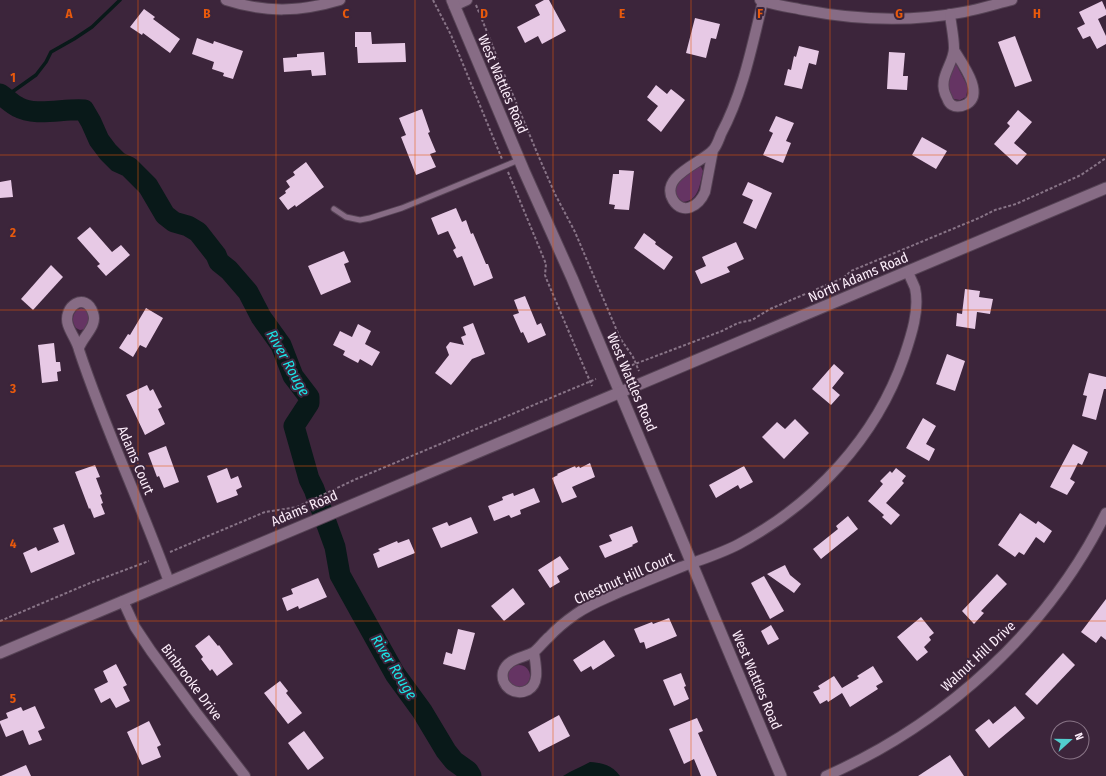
<svg xmlns="http://www.w3.org/2000/svg" width="1106" height="776" font-family="'Fira Sans Condensed',sans-serif">
<rect width="100%" height="100%" fill="#3c253b"/>
<g fill="#653463">
<path d="M956,64L968,87L966,97L960,100L954,99C945,91 949,73 956,64Z"/>
<path d="M698,167H701L703,171C700,183 699,201 683,202C664,189 686,174 698,167Z"/>
<path d="M81,308L87,310L91,318L85,329L80,330L76,328C70,320 73,311 81,308Z"/>
<circle cx="519" cy="676" r="11"/>
</g>
<path fill="#091919" d="M590,762C603,763 612,765 620,776H563C572,770 581,767 590,762Z"/>
<g fill="none" stroke-linecap="round" stroke-linejoin="round">
<polyline stroke="#091919" stroke-width="3.5" points="5,97 36,75 46,62 51,52 74,39 92,27 120,0"/>
<path stroke="#091919" stroke-width="21" d="M0,94C6,98 12,104 18,107C35,117 65,108 84,110L91,122L99,140L108,152L118,162L129,167L148,186L165,215L174,222L188,226L198,232L216,255L219,262L229,270L248,292L261,317L281,345L293,376L309,397V403L294,426L309,479L314,489L335,547L340,575L395,674L422,711L446,751L454,761L468,771L471,776"/>
</g>
<g fill="#e7c9e5">
<polygon points="544,0 549,0 566,31 542,44 538,36 525,43 517,27 540,15 535,5"/>
<polygon points="1102,1 1106,10 1106,15 1098,19 1106,36 1106,44 1097,49 1090,36 1083,39 1077,28 1085,24 1079,12"/>
<polygon points="144,9 155,17 153,19 180,39 170,53 143,33 142,35 130,27"/>
<polygon points="695,18 720,24 716,39 711,38 706,58 686,53"/>
<polygon points="355,32 371,32 372,44 405,43 406,62 358,63 357,47 355,47"/>
<polygon points="1015,36 1032,81 1015,87 998,42"/>
<polygon points="197,38 213,44 214,41 243,51 233,79 223,76 224,73 212,69 214,62 192,54"/>
<polygon points="799,46 819,51 816,65 809,63 802,89 784,85 788,69 791,70 794,56 796,57"/>
<polygon points="324,52 326,75 312,76 311,70 284,72 283,58 297,57 297,54"/>
<polygon points="889,52 905,53 903,76 908,76 907,90 887,89"/>
<polygon points="656,85 667,94 671,89 685,100 661,132 647,120 658,106 647,97"/>
<polygon points="422,109 430,132 428,133 436,152 430,154 436,167 416,175 401,137 406,135 399,118"/>
<polygon points="1018,110 1032,122 1014,143 1027,154 1017,165 994,144 1010,126 1007,123"/>
<polygon points="776,116 794,123 786,141 791,143 783,163 763,155 773,133 769,131"/>
<polygon points="922,137 947,151 936,169 912,155"/>
<polygon points="306,162 324,187 296,207 295,205 288,210 279,198 286,193 285,191 290,187 286,181 295,175 293,172"/>
<polygon points="619,170 634,171 629,210 614,209 615,205 609,204 613,174 619,174"/>
<polygon points="11,180 13,197 0,198 0,182"/>
<polygon points="748,182 772,193 756,229 743,223 753,200 742,195"/>
<polygon points="456,208 462,222 466,220 471,234 473,233 486,264 488,264 493,278 474,286 462,256 457,258 453,250 456,248 448,231 438,235 431,218"/>
<polygon points="90,227 112,252 121,245 130,255 106,276 97,266 100,264 77,238"/>
<polygon points="644,233 656,242 655,244 673,257 664,270 634,248"/>
<polygon points="736,242 744,259 727,267 730,272 701,284 695,271 706,266 702,257"/>
<polygon points="344,251 349,262 344,264 351,282 321,295 308,266"/>
<polygon points="51,265 63,277 33,310 21,299"/>
<polygon points="965,289 980,291 979,297 993,299 990,314 977,312 975,329 956,326 957,313 962,314"/>
<polygon points="525,296 537,325 541,323 546,335 528,343 523,332 521,333 513,315 519,313 514,300"/>
<polygon points="146,308 163,318 146,348 140,345 133,357 119,348 128,334 130,335"/>
<polygon points="473,323 485,354 472,359 451,385 435,373 449,355 446,347 450,342 464,345 461,337 466,335 463,327"/>
<polygon points="358,324 371,331 365,344 380,352 372,366 360,359 358,363 343,355 345,351 333,345 340,331 352,337"/>
<polygon points="54,343 56,362 60,362 61,371 57,372 58,381 42,383 38,345"/>
<polygon points="947,354 965,361 955,391 936,384"/>
<polygon points="834,364 844,373 832,388 840,395 831,405 812,389"/>
<polygon points="1089,373 1106,377 1106,389 1104,389 1096,420 1082,416 1087,396 1083,395"/>
<polygon points="147,385 150,391 153,389 162,407 158,409 165,424 145,435 126,395"/>
<polygon points="923,418 936,426 926,444 935,449 929,461 906,448"/>
<polygon points="795,419 809,433 784,459 762,437 777,422 785,429"/>
<polygon points="1073,444 1088,452 1082,465 1078,463 1070,479 1075,482 1067,495 1050,487"/>
<polygon points="166,446 179,482 164,488 159,476 157,477 148,453"/>
<polygon points="590,463 595,477 572,487 577,497 562,503 552,478 558,475 557,474 575,466 576,468 579,466 580,468"/>
<polygon points="95,465 100,477 96,478 102,494 100,495 103,503 101,504 105,514 94,518 90,508 89,509 75,472"/>
<polygon points="744,466 753,482 740,489 738,485 716,498 709,485"/>
<polygon points="227,468 231,479 238,476 242,487 236,490 238,495 217,503 207,476"/>
<polygon points="896,468 906,476 902,481 904,483 886,503 900,515 891,525 882,517 884,515 868,501 883,484 880,481 890,471 892,473"/>
<polygon points="534,488 540,502 520,510 521,514 511,518 509,515 494,521 488,506 503,500 502,497 513,493 514,496"/>
<polygon points="1020,513 1036,524 1038,521 1052,531 1044,543 1036,537 1024,555 1019,552 1015,557 998,545"/>
<polygon points="848,516 858,529 821,559 813,549 838,529 836,526"/>
<polygon points="471,517 478,533 441,548 432,528 447,522 449,526"/>
<polygon points="64,524 75,554 31,573 23,553 36,547 38,551 59,542 53,528"/>
<polygon points="632,526 638,542 632,545 633,546 605,558 599,546 612,541 609,535"/>
<polygon points="409,539 415,553 378,568 373,554 380,551 378,549 397,541 398,543"/>
<polygon points="560,556 569,569 557,576 560,582 550,588 538,570"/>
<polygon points="785,565 790,575 801,584 794,593 767,574"/>
<polygon points="997,574 1007,584 981,611 984,613 974,624 962,611"/>
<polygon points="764,576 784,611 770,619 751,583"/>
<polygon points="318,578 327,597 299,609 298,606 287,611 282,598 293,594 291,589"/>
<polygon points="513,588 525,604 504,621 491,606"/>
<polygon points="1106,599 1106,640 1101,636 1096,643 1081,632"/>
<polygon points="921,617 934,633 929,637 931,640 924,647 928,652 917,661 897,637"/>
<polygon points="669,618 677,636 646,649 644,642 640,643 634,629 652,622 653,624"/>
<polygon points="771,625 779,639 768,645 761,631"/>
<polygon points="458,629 475,633 465,670 443,664 446,652 452,654"/>
<polygon points="209,635 218,646 219,645 233,664 217,676 212,669 210,671 201,659 203,657 195,646"/>
<polygon points="604,640 615,656 593,670 591,666 581,672 573,660"/>
<polygon points="1063,653 1075,665 1037,705 1025,694"/>
<polygon points="116,664 127,685 123,687 130,701 116,708 110,698 101,703 94,689 108,682 103,671"/>
<polygon points="873,666 883,682 876,686 878,689 850,707 842,693 828,702 827,700 820,704 813,692 820,689 818,686 834,676 842,688 859,678 857,676"/>
<polygon points="681,673 686,686 684,687 689,699 674,706 663,680"/>
<polygon points="280,681 288,691 286,693 302,713 288,724 264,693"/>
<polygon points="35,706 45,728 38,731 42,740 29,745 23,730 6,737 0,723 0,721 8,718 6,713 21,707 23,711"/>
<polygon points="1015,706 1025,718 989,748 975,730 989,719 993,724"/>
<polygon points="559,715 570,736 539,752 528,732"/>
<polygon points="697,718 703,731 698,733 717,776 701,776 694,759 684,764 669,729"/>
<polygon points="149,721 161,745 157,747 161,757 142,765 127,732"/>
<polygon points="304,731 324,758 308,770 288,743"/>
<polygon points="950,755 964,776 918,776"/>
<polygon points="26,765 31,776 1,776"/>
</g>
<g fill="none" stroke-linecap="round" stroke-linejoin="round">
<defs>
<polyline id="service" points="334,209 346,217 360,220 370,218 402,208 519,160"/>
<g id="minor">
<path d="M226,0C266,13 300,12 340,0"/>
<path d="M760,0C774,5 789,7 804,10C856,20 912,22 964,12C980,9 996,4 1012,0"/>
<polyline points="454,6 467,0"/>
<path d="M950,14C951,25 954,37 954,48C954,65 936,78 947,98C948,101 950,104 952,105C957,108 963,106 967,104C985,93 961,62 954,50"/>
<path d="M713,150L705,192C699,206 683,216 673,200C659,176 702,163 713,150C717,146 719,139 721,134C743,93 752,46 763,1"/>
<path d="M79,348C83,336 98,326 93,313C86,291 62,306 68,325C71,334 77,341 79,350C105,429 141,504 169,582"/>
<polyline points="123,601 135,627 151,651 195,711 245,776"/>
<path d="M534,652C535,663 541,683 528,690C515,697 500,686 503,672C507,658 524,658 534,652C539,648 544,641 549,637C557,628 566,621 576,614C590,604 607,598 622,591C642,583 661,575 681,567C700,560 720,554 739,544C814,504 876,438 904,357C911,336 920,310 915,288C913,283 910,277 908,272"/>
<path d="M826,776C945,724 1049,629 1106,513"/>
</g>
<g id="tertiary">
<polyline points="452,0 524,171 572,278 781,776"/>
<polyline points="0,653 1106,188"/>
</g>
</defs>
<use href="#service" stroke="#564355" stroke-width="7"/>
<use href="#minor" stroke="#564355" stroke-width="12"/>
<use href="#tertiary" stroke="#564355" stroke-width="13"/>
<g stroke="#887487" stroke-width="2" stroke-dasharray="3 2" stroke-linecap="butt">
<polyline points="433,0 451,35 502,159"/>
<polyline points="476,5 492,44 499,63 508,83 538,155 555,194 575,232 620,338 633,357 639,371"/>
<polyline points="508,172 546,264 545,275 546,278 592,386"/>
<polyline points="627,367 722,331 738,323 752,320 770,309 843,278 851,271 979,218 995,210 1016,204 1081,175 1106,158"/>
<polyline points="170,552 265,512 297,507 354,480 596,379"/>
<polyline points="0,621 90,583 149,561"/>
</g>
<use href="#service" stroke="#876c85" stroke-width="5"/>
<use href="#minor" stroke="#876c85" stroke-width="10"/>
<use href="#tertiary" stroke="#876c85" stroke-width="11"/>
</g>
<path fill="none" stroke="#e8590c" stroke-width="1" stroke-opacity="0.55" d="M138,0V776M276,0V776M415,0V776M553,0V776M691,0V776M830,0V776M968,0V776M0,155H1106M0,310H1106M0,466H1106M0,621H1106"/>
<g text-anchor="middle" stroke-width="4" stroke-linejoin="round" paint-order="stroke">
<g font-size="14" fill="#fcedfa" stroke="#3c253b">
<text transform="translate(503 84) rotate(67)" y="5">West Wattles Road</text>
<text transform="translate(858 277) rotate(-23)" y="5">North Adams Road</text>
<text transform="translate(632 382) rotate(67)" y="5">West Wattles Road</text>
<text transform="translate(136 460) rotate(67)" y="5">Adams Court</text>
<text transform="translate(304 508) rotate(-23)" y="5">Adams Road</text>
<text transform="translate(624 578) rotate(-24)" y="5">Chestnut Hill Court</text>
<text transform="translate(978 656) rotate(-43)" y="5">Walnut Hill Drive</text>
<text transform="translate(757 680) rotate(67)" y="5">West Wattles Road</text>
<text transform="translate(192 682) rotate(53)" y="5">Binbrooke Drive</text>
</g>
<g font-size="15" font-style="italic" fill="#1be3e5" stroke="#3c253b">
<text transform="translate(288 363) rotate(61)" y="5">River Rouge</text>
<text transform="translate(394 667) rotate(58)" y="5">River Rouge</text>
</g>
</g>
<g font-size="13" text-anchor="middle" font-weight="bold" fill="#e8590c" stroke="#3c253b" stroke-width="4" stroke-linejoin="round" paint-order="stroke">
<text x="69" y="18">A</text>
<text x="207" y="18">B</text>
<text x="346" y="18">C</text>
<text x="484" y="18">D</text>
<text x="622" y="18">E</text>
<text x="760" y="18">F</text>
<text x="899" y="18">G</text>
<text x="1037" y="18">H</text>
<text x="13" y="82">1</text>
<text x="13" y="237">2</text>
<text x="13" y="393">3</text>
<text x="13" y="548">4</text>
<text x="13" y="703">5</text>
</g>
<g transform="translate(1070 740) rotate(69)"><circle r="19" fill="#3c253b" stroke="#897587"/>
<path d="M0-3L7 15L0 10L-7 15Z" fill="#52cdce"/>
<text y="-6" font-size="11" font-weight="bold" text-anchor="middle" fill="#fcedfa">N</text>
</g>
</svg>
